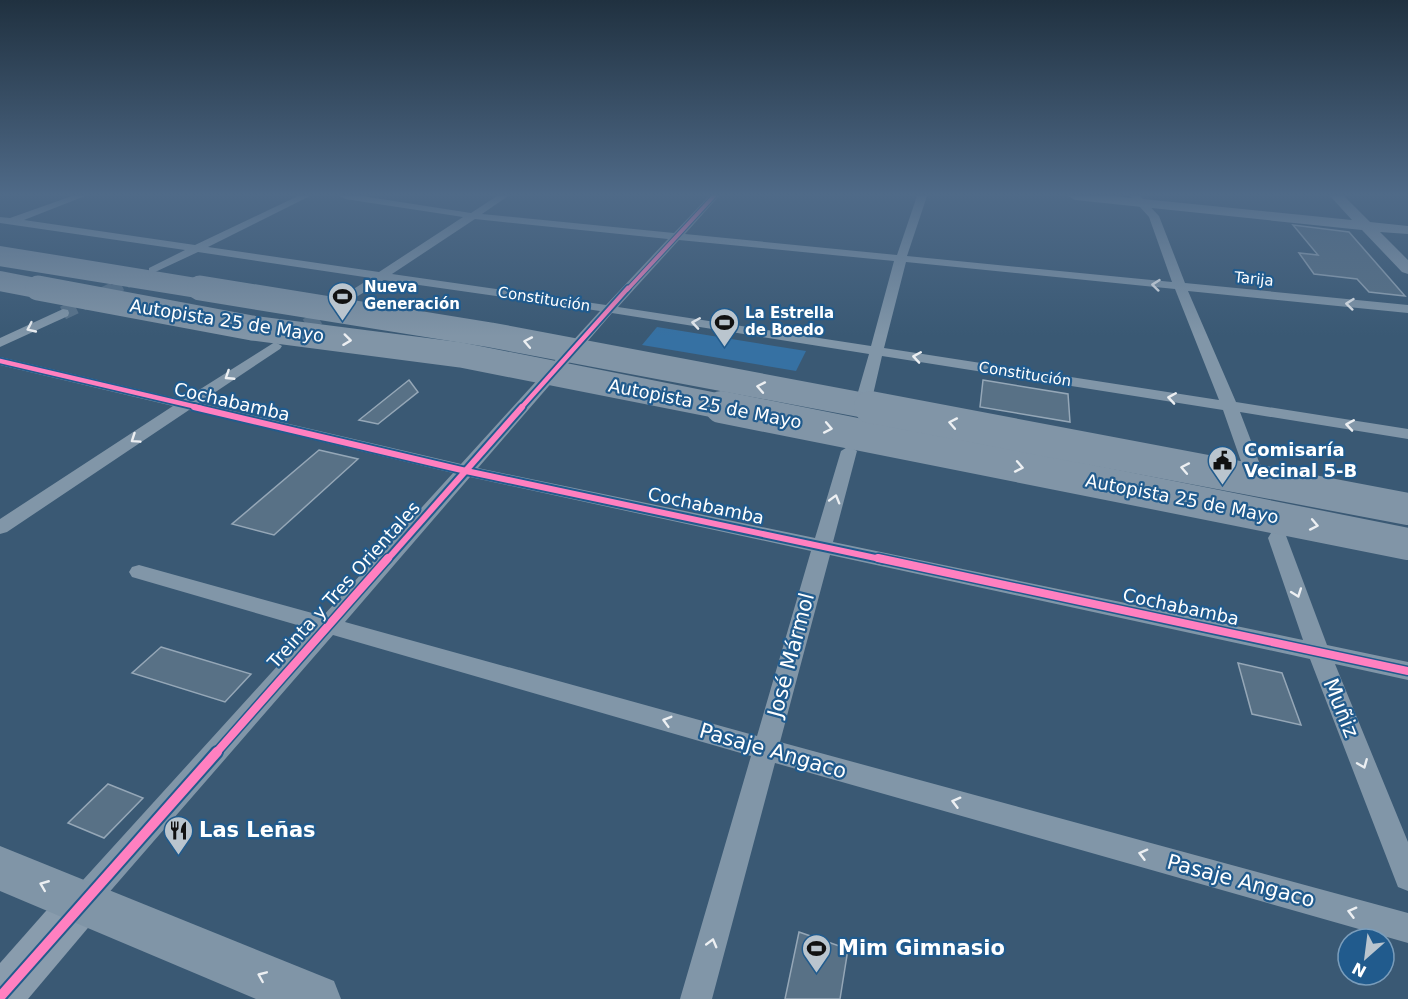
<svg xmlns="http://www.w3.org/2000/svg" width="1408" height="999" font-family="'DejaVu Sans',sans-serif">
<rect width="100%" height="100%" fill="#3a5974"/>
<polygon fill="#3671a3" points="657,327 806,351 796,371 642,345"/>
<g fill="#587186" stroke="#95a7b7" stroke-width="1.5">
<polygon points="1293,225 1349,232 1405,296 1369,292 1357,279 1314,274 1299,253 1318,255"/>
<polygon points="409,380 418,392 378,424 359,420"/>
<polygon points="983,380 1068,394 1070,422 980,407"/>
<polygon points="319,450 358,459 274,535 232,524"/>
<polygon points="161,647 251,674 225,702 132,673"/>
<polygon points="1238,663 1282,673 1301,725 1252,714"/>
<polygon points="108,784 143,798 104,838 68,823"/>
<polygon points="799,932 848,949 840,999 785,999"/>
</g>
<g fill="none" stroke-linecap="round" stroke-linejoin="round">
<polyline stroke="#587289" stroke-width="10" stroke-dasharray="10 5" stroke-linecap="butt" points="113,290 144,275"/>
<g stroke="#587289" stroke-width="14" stroke-dasharray="14 7" stroke-linecap="butt">
<polyline points="63,313 116,288"/>
<polyline points="289,337 336,306"/>
</g>
<g fill="#8196a8" fill-rule="evenodd">
<path d="M72,196H85L24,220L195,245L298,196H310L208,247L379,272L463,217L345,199L340,196H362L471,213L497,196H508L482,214L674,233L709,196H719L685,234L897,255L917,196H927L907,256L1172,282L1149,217L1130,196H1140L1159,216L1185,283L1408,305V313L1188,291L1236,402L1408,429V439L1240,412L1261,467L1258,471H1246L1243,467L1223,410L882,356L872,399L864,404L856,399L869,354L612,313L478,468L815,538L841,451L849,446L857,451L833,542L1303,640L1268,538L1271,533L1278,531L1285,533L1327,645L1408,662V680L1335,664L1408,842V891L1398,887L1310,659L830,555L780,742L1408,913V943L775,763L712,999H680L751,756L333,635L93,911L83,916L73,911L68,901L73,891L311,629L132,577L129,572L132,567L139,565L323,616L453,473L189,410L7,532L0,534V519L173,406L0,365V357L183,400L275,342L282,346L280,349L199,403L461,464L600,311L384,280L340,307L336,306L334,303L336,300L371,278L198,252L153,273L149,272V268L185,250L0,223V217L10,218ZM475,219L668,239L606,305L392,274ZM679,240L894,261L871,346L618,307ZM906,262L1175,289L1219,400L884,348ZM470,477L811,551L757,736L345,622Z"/>
<polygon points="63,309 68,310 69,313 68,316 0,347 0,338"/>
</g>
<g fill="#899cad" fill-rule="evenodd">
<polygon points="1068,196 1113,196 1352,220 1330,196 1344,196 1370,222 1408,226 1408,234 1380,232 1408,260 1408,274 1402,272 1362,230 1075,200"/>
<polygon points="83,880 98,886 104,901 98,916 28,999 0,999 0,963 68,886"/>
</g>
<polygon fill="#8095a7" fill-rule="evenodd" points="0,846 334,981 341,999 256,999 0,891"/>
<g stroke="#8195a7" stroke-width="20">
<polyline points="0,256 209,290"/>
<polyline points="0,281 46,290"/>
</g>
<g stroke="#8195a7" stroke-width="25">
<polyline points="38,288 252,328 461,355 729,408"/>
<polyline points="200,288 491,335 878,408"/>
</g>
<g stroke="#8195a7" stroke-width="32">
<polyline points="721,407 1408,544"/>
<polyline points="870,407 1408,509"/>
</g>
<defs>
<polyline id="cycleway-far4" points="627,290 714,196"/>
<g id="cycleway-far3">
<polyline points="0,361 201,408"/>
<polyline points="521,408 628,288"/>
</g>
<g id="cycleway-far2">
<polyline points="194,407 466,471 885,560"/>
<polyline points="387,560 522,407"/>
</g>
<g id="cycleway-far1">
<polyline points="878,558 1408,671"/>
<polyline points="216,753 388,558"/>
</g>
<polyline id="cycleway" points="0,997 217,752"/>
</defs>
<use href="#cycleway-far4" stroke="#215b8d" stroke-width="6"/>
<use href="#cycleway-far3" stroke="#215b8d" stroke-width="8"/>
<use href="#cycleway-far2" stroke="#215b8d" stroke-width="10"/>
<use href="#cycleway-far1" stroke="#215b8d" stroke-width="11"/>
<use href="#cycleway" stroke="#215b8d" stroke-width="14"/>
<use href="#cycleway-far4" stroke="#ff80c0" stroke-width="4"/>
<use href="#cycleway-far3" stroke="#ff80c0" stroke-width="4.5"/>
<use href="#cycleway-far2" stroke="#ff80c0" stroke-width="6"/>
<use href="#cycleway-far1" stroke="#ff80c0" stroke-width="8"/>
<use href="#cycleway" stroke="#ff80c0" stroke-width="10"/>
</g>
<defs><path id="oneway-chevron" d="M-2-3.5L2.5 0L-2 3.5" fill="none" stroke-width="1.6" stroke-linecap="round" stroke-linejoin="round" transform="scale(1.5)"/></defs>
<g stroke="#eceff2">
<use href="#oneway-chevron" transform="translate(1156 285) rotate(-174)"/>
<use href="#oneway-chevron" transform="translate(1350 304) rotate(-174)"/>
<use href="#oneway-chevron" transform="translate(696 323) rotate(-171)"/>
<use href="#oneway-chevron" transform="translate(31 328) rotate(155)"/>
<use href="#oneway-chevron" transform="translate(347 340) rotate(7)"/>
<use href="#oneway-chevron" transform="translate(528 342) rotate(-169)"/>
<use href="#oneway-chevron" transform="translate(917 357) rotate(-171)"/>
<use href="#oneway-chevron" transform="translate(229 376) rotate(147)"/>
<use href="#oneway-chevron" transform="translate(761 387) rotate(-169)"/>
<use href="#oneway-chevron" transform="translate(1172 398) rotate(-171)"/>
<use href="#oneway-chevron" transform="translate(953 423) rotate(-169)"/>
<use href="#oneway-chevron" transform="translate(1350 425) rotate(-171)"/>
<use href="#oneway-chevron" transform="translate(828 428) rotate(11)"/>
<use href="#oneway-chevron" transform="translate(135 439) rotate(146)"/>
<use href="#oneway-chevron" transform="translate(1019 467) rotate(11)"/>
<use href="#oneway-chevron" transform="translate(1185 468) rotate(-169)"/>
<use href="#oneway-chevron" transform="translate(835 499) rotate(-74)"/>
<use href="#oneway-chevron" transform="translate(1314 525) rotate(11)"/>
<use href="#oneway-chevron" transform="translate(1297 593) rotate(70)"/>
<use href="#oneway-chevron" transform="translate(667 721) rotate(-164)"/>
<use href="#oneway-chevron" transform="translate(1363 764) rotate(68)"/>
<use href="#oneway-chevron" transform="translate(956 802) rotate(-165)"/>
<use href="#oneway-chevron" transform="translate(1143 854) rotate(-165)"/>
<use href="#oneway-chevron" transform="translate(44 885) rotate(-158)"/>
<use href="#oneway-chevron" transform="translate(1352 912) rotate(-165)"/>
<use href="#oneway-chevron" transform="translate(712 943) rotate(-75)"/>
<use href="#oneway-chevron" transform="translate(262 976) rotate(-157)"/>
</g>
<linearGradient id="sky" x2="0" y2="1"><stop stop-color="#203140"/><stop offset="0.58" stop-color="#4f6a88"/><stop offset="1" stop-color="#4f6a88" stop-opacity="0"/></linearGradient>
<rect width="1408" height="336" fill="url(#sky)"/>
<defs>
<symbol id="stadium-pin" viewBox="-11 -11 22 30"><path d="M0 17L-7.5 6A9.5 9.5 0 1 1 7.5 6Z" fill="#bac5ce" stroke="#215b8d"/><path d="M0-5a6.5 5 0 1 0 0 10a6.5 5 0 1 0 0-10ZM-3.5-1.8h7v3.6h-7Z" fill="#111"/></symbol>
<symbol id="civic-pin" viewBox="-11 -11 22 30"><path d="M0 17L-7.5 6A9.5 9.5 0 1 1 7.5 6Z" fill="#bac5ce" stroke="#215b8d"/><path d="M-.6-6.5H3V-4.5H.6V-3L4-1V1h2V6H-6V1h2V-1L-.6-3ZM-1.2 2.5V6h2.4V2.5Z" fill="#111"/></symbol>
<symbol id="restaurant-pin" viewBox="-11 -11 22 30"><path d="M0 17L-7.5 6A9.5 9.5 0 1 1 7.5 6Z" fill="#bac5ce" stroke="#215b8d"/><path d="M-5-6h1v4h1v-4h1v4h1v-4h1v5L-1.5 .5V6h-2V.5L-5-1ZM5-6V6H3V1.5H1.5Q1.5-4 5-6Z" fill="#111"/></symbol>
</defs>
<g fill-rule="evenodd">
<use href="#stadium-pin" x="326" y="280" width="33" height="45"/>
<use href="#stadium-pin" x="708" y="306" width="33" height="45"/>
<use href="#civic-pin" x="1206" y="444" width="33" height="45"/>
<use href="#restaurant-pin" x="162" y="814" width="33" height="45"/>
<use href="#stadium-pin" x="800" y="932" width="33" height="45"/>
</g>
<g text-anchor="middle" stroke-width="4.5" stroke-linejoin="round" paint-order="stroke">
<g font-size="15" fill="#fff" stroke="#215b8d">
<text transform="translate(1254 279) rotate(6)" y="5">Tarija</text>
<text transform="translate(544 299) rotate(9)" y="5">Constitución</text>
<text transform="translate(1025 374) rotate(9)" y="5">Constitución</text>
</g>
<g font-size="15" font-weight="bold" fill="#fff" stroke="#215b8d" text-anchor="start">
<text x="364" y="292">Nueva<tspan x="364" dy="17">Generación</tspan></text>
<text x="745" y="318">La Estrella<tspan x="745" dy="17">de Boedo</tspan></text>
</g>
<g font-size="18" fill="#fff" stroke="#215b8d">
<text transform="translate(227 321) rotate(9)" y="6">Autopista 25 de Mayo</text>
<text transform="translate(232 402) rotate(13)" y="6">Cochabamba</text>
<text transform="translate(705 404) rotate(11)" y="6">Autopista 25 de Mayo</text>
<text transform="translate(1182 499) rotate(11)" y="6">Autopista 25 de Mayo</text>
<text transform="translate(706 506) rotate(12)" y="6">Cochabamba</text>
<text transform="translate(344 585) rotate(-48)" y="6">Treinta y Tres Orientales</text>
<text transform="translate(1181 607) rotate(12)" y="6">Cochabamba</text>
</g>
<g font-size="18" font-weight="bold" fill="#fff" stroke="#215b8d" text-anchor="start">
<text x="1244" y="456">Comisaría<tspan x="1244" dy="21">Vecinal 5-B</tspan></text>
</g>
<g font-size="21" fill="#fff" stroke="#215b8d">
<text transform="translate(791 655) rotate(-75)" y="7">José Mármol</text>
<text transform="translate(1341 708) rotate(68)" y="7">Muñiz</text>
<text transform="translate(773 751) rotate(16)" y="7">Pasaje Angaco</text>
<text transform="translate(1241 881) rotate(15)" y="7">Pasaje Angaco</text>
</g>
<g font-size="21" font-weight="bold" fill="#fff" stroke="#215b8d" text-anchor="start">
<text x="199" y="837">Las Leñas</text>
<text x="838" y="955">Mim Gimnasio</text>
</g>
</g>
<g transform="translate(1366 957) rotate(208)"><circle r="28" fill="#215b8d" stroke="#7a9dbb" stroke-width="1.5"/>
<path d="M0-4.5L10 22L0 15L-10 22Z" fill="#bac5ce"/>
<text y="-9" font-size="16" font-weight="bold" text-anchor="middle" fill="#ffffff">N</text>
</g>
</svg>
